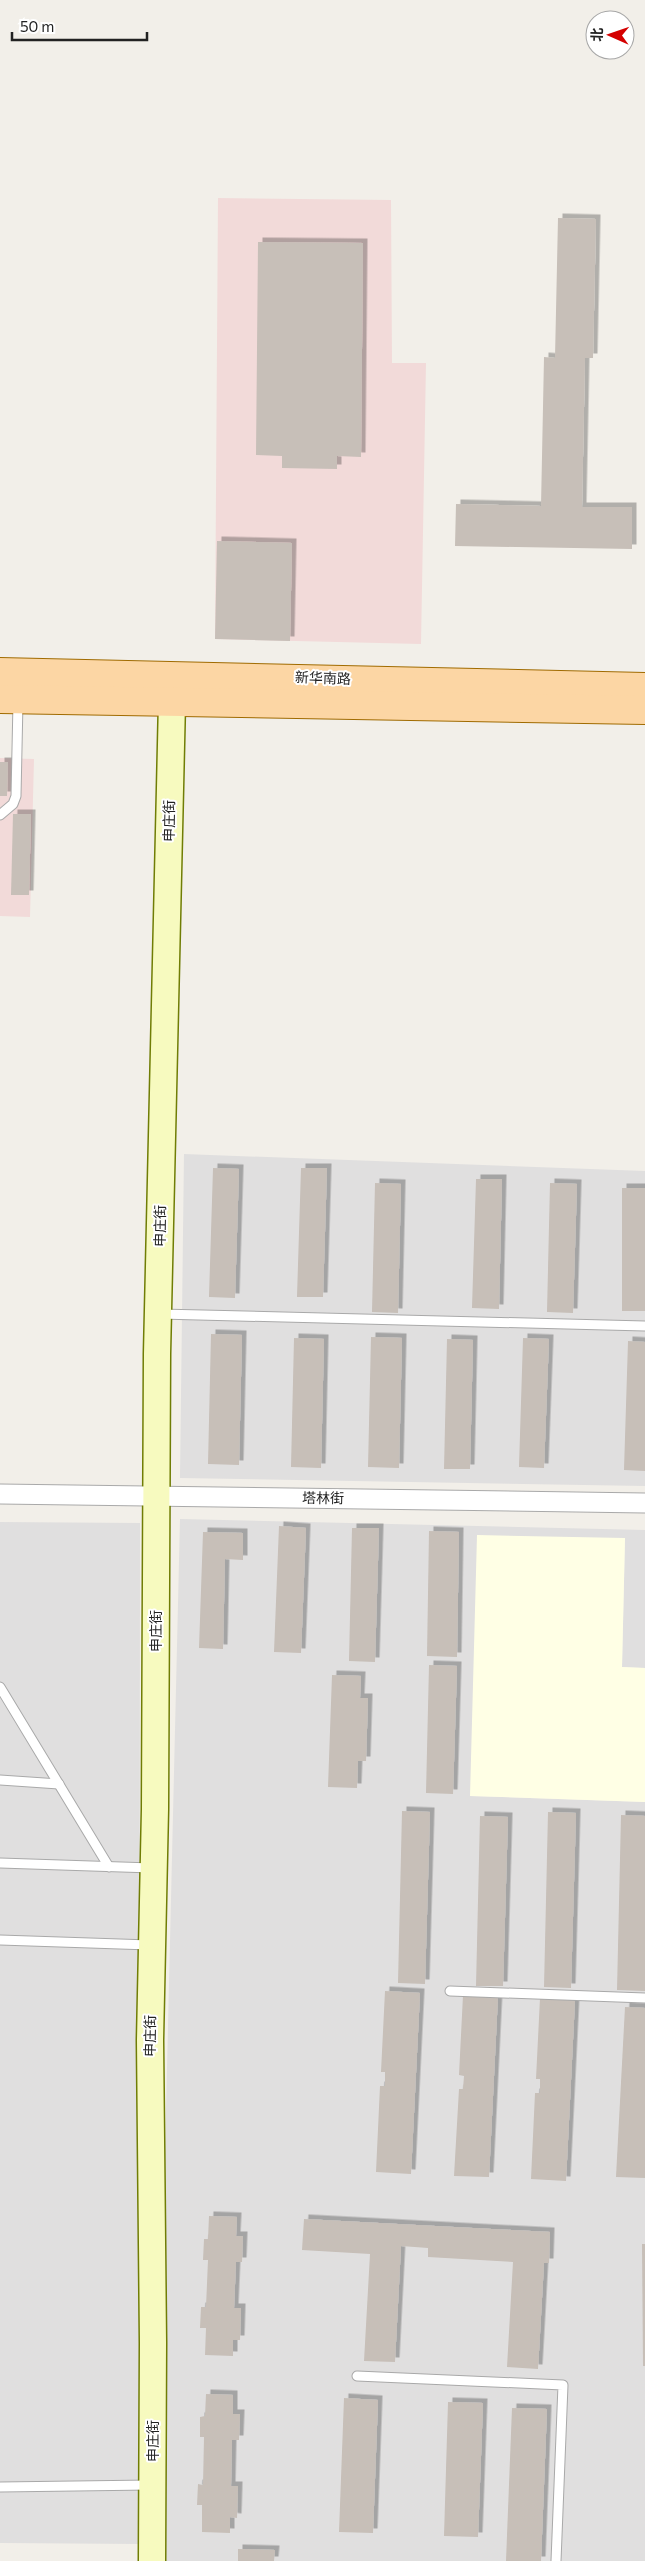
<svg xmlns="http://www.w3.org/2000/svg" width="645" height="2561" font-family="Commissioner,'Noto Sans SC',sans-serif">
<defs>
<filter id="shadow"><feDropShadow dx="4.5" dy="-4.5" stdDeviation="0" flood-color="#0004"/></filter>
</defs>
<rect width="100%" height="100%" fill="#f2efe9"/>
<g fill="#e0dfdf">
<polygon points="184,1154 645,1171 645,1486 180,1478"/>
<polygon points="180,1519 645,1530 645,1668 622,1667 625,1538 470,1796 645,1802 645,2561 161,2561 164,2195"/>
<polygon points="0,1522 140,1523 139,2544 0,2543"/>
</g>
<g fill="#f2dad9">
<polygon points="218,198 391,200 392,363 426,363 421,644 215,639"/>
<polygon points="0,758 34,759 30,917 0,916"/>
</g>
<polygon fill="#ffffe5" points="477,1535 625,1538 622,1667 645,1668 645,1802 470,1796"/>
<g fill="#c7bfb8" filter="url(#shadow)">
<polygon points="558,218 596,219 593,358 585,358 582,507 632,507 632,549 455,546 456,504 541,506 544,357 555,358"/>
<polygon points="258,242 363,243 361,457 337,456 337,469 282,468 282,456 256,455"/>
<polygon points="217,541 292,543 290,641 215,639"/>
<polygon points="0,762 8,762 7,796 0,796"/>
<polygon points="13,814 31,814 29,895 11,895"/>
<polygon points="213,1168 239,1169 235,1298 209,1297"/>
<polygon points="301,1168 327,1168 323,1297 297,1297"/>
<polygon points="476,1179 502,1179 499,1309 472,1308"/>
<polygon points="375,1183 401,1184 398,1313 372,1312"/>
<polygon points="550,1183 577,1184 573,1313 547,1312"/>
<rect x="622" y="1188" width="23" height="123"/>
<polygon points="211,1334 242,1335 239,1465 208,1464"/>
<polygon points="371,1337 402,1338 399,1468 368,1467"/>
<polygon points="294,1338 324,1339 321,1468 291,1467"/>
<polygon points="523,1338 549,1339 544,1468 519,1467"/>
<polygon points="447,1339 473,1340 470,1469 444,1469"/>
<polygon points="628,1341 645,1342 645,1471 624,1470"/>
<polygon points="279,1526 306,1528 301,1653 274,1652"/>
<polygon points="352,1528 379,1528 375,1662 349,1661"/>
<polygon points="429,1531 459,1532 457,1657 427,1656"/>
<polygon points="203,1532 243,1533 243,1560 225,1559 223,1649 199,1648"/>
<polygon points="429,1665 457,1666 453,1794 426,1793"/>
<polygon points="332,1675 361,1676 360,1698 368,1698 366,1761 358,1761 357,1788 328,1787"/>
<polygon points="402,1811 430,1812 425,1984 398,1983"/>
<polygon points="548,1812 576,1813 571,1988 544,1987"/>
<polygon points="621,1815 645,1816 645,1991 617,1990"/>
<polygon points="480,1816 508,1817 503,1986 476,1986"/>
<polygon points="385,1991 420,1993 411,2174 376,2172 380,2086 385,2086 385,2072 381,2072"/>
<polygon points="463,1995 498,1996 489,2177 454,2176 459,2089 463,2089 464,2076 459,2075"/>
<polygon points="540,1998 575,2000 566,2181 531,2179 535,2093 540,2093 540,2079 536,2079"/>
<polygon points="625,2007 645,2008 645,2178 616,2177"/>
<polygon points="209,2216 237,2217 236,2236 243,2236 242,2262 236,2262 234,2308 241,2308 240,2340 233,2340 233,2356 205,2355 206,2328 200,2328 201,2307 206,2307 208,2260 203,2260 204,2239 208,2239"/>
<polygon points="304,2219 550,2232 549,2263 544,2263 538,2369 507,2367 513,2262 428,2257 428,2248 401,2246 395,2362 364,2361 370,2254 302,2250"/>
<polygon points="642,2244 645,2244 645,2366 643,2366"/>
<polygon points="206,2394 233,2395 233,2414 240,2414 239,2440 232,2440 231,2486 238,2486 237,2518 230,2517 230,2533 202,2532 202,2505 197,2505 198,2484 203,2485 204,2437 200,2437 200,2417 205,2416"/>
<polygon points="344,2398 378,2400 373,2533 339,2532"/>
<polygon points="448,2402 483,2403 478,2537 444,2536"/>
<polygon points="512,2408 547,2409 541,2561 506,2561"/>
<polygon points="238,2549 275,2550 274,2561 238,2561"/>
</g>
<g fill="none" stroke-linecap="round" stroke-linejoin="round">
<defs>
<g id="lane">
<polyline points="0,815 13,804 16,796 18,702"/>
<polyline points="160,1314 645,1326"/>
<polyline points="0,1687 109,1867"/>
<polyline points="0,1780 59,1784"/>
<polyline points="0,1863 152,1868"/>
<polyline points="0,1940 150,1945"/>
<polyline points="450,1991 645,1998"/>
<polyline points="357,2376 563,2385 556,2561"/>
<polyline points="0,2487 150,2485"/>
</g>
<polyline id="street" points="0,1494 645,1503"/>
<polyline id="secondary" points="152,2561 153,2343 150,2040 155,1809 157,1354 172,701"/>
<g id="primary">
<polyline points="0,672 645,687"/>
<polyline points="0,699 645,710"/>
</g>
</defs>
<use href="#lane" stroke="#a9a9a9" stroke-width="11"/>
<use href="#street" stroke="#a9a9a9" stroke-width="21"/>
<use href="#secondary" stroke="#707d05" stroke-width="29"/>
<use href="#primary" stroke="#a06b00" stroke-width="30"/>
<use href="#lane" stroke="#fff" stroke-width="9"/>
<use href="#street" stroke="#fff" stroke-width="19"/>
<use href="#secondary" stroke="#f7fabf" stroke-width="26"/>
<use href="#primary" stroke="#fcd6a4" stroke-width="28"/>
</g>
<g text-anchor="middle" stroke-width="4" stroke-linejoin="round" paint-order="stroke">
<g font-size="14" fill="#222" stroke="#fff">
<text transform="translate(323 678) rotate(2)" y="5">新华南路</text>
<text transform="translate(169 821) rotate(-89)" y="5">申庄街</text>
<text transform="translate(160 1226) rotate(-89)" y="5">申庄街</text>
<text transform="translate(323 1498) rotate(1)" y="5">塔林街</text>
<text transform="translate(156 1631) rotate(-90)" y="5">申庄街</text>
<text transform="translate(150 2036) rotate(-89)" y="5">申庄街</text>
<text transform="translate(153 2441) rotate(-90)" y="5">申庄街</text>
</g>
</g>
<g transform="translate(610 35) rotate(272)"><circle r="24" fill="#ffffff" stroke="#a7a7a7"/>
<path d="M0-4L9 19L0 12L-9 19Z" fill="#d40000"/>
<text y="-8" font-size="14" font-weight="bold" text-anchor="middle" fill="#222222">北</text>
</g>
<path d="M12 32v8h135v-8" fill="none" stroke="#222222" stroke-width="2.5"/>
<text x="20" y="32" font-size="15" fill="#222222" stroke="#ffffff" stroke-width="4" paint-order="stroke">50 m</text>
</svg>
